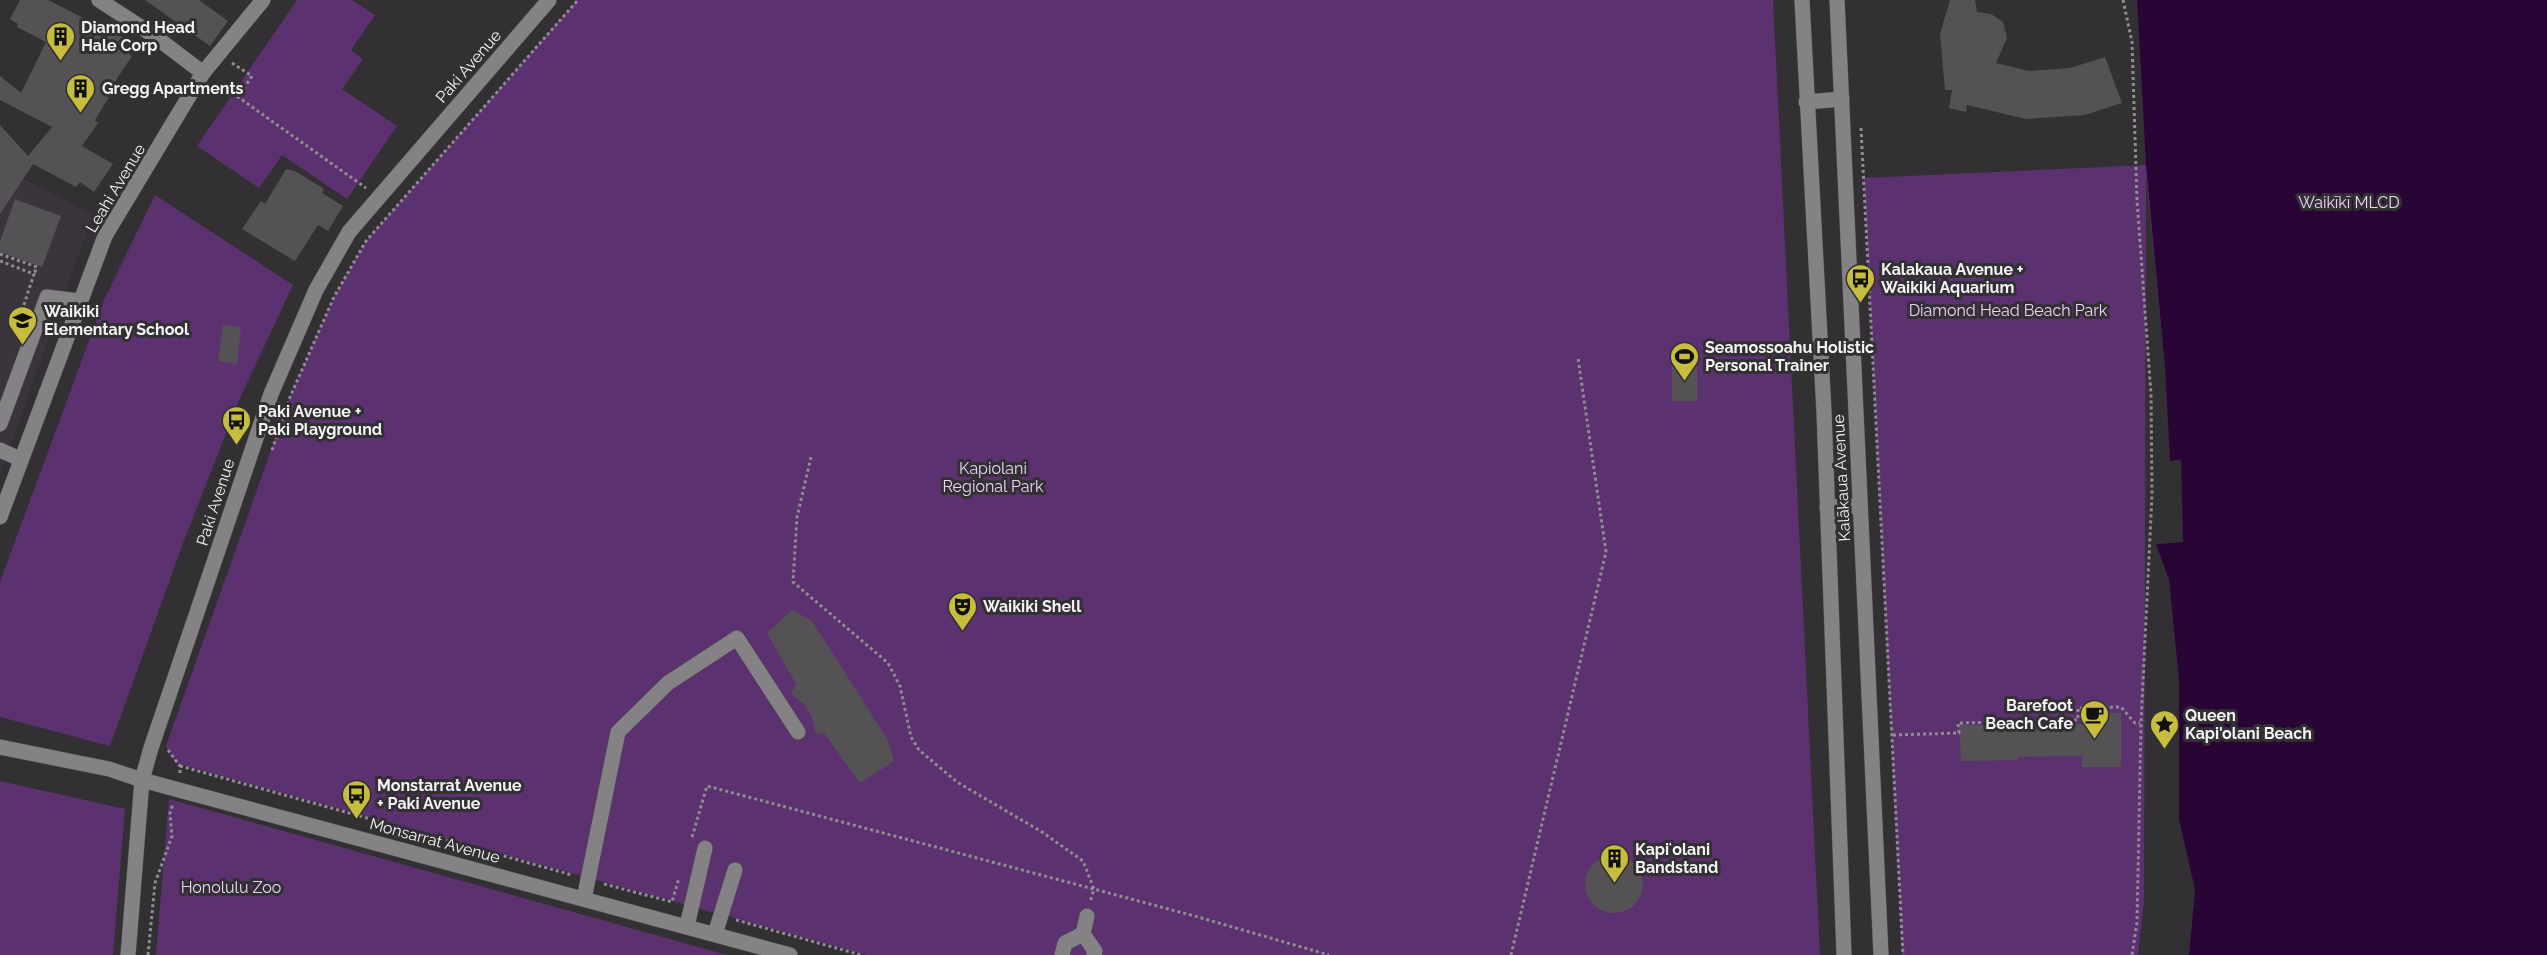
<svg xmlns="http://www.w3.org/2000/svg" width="2547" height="955" font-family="Raleway,sans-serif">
<rect width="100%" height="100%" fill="#323033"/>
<polygon fill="#3a343d" points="0,166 93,215 0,474"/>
<g fill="#5c316f">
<polygon points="297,0 352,0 375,15 351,50 363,59 342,89 397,126 347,199 282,155 259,188 197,146"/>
<polygon points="577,0 1773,0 1820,955 867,955 175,763 166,746 290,397 334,297 366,241"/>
<polygon points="2137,0 2547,0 2547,955 2189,955 2195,890 2179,820 2179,681 2169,580 2156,544 2183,542 2181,460 2170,461 2165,368 2146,174 2144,901 2138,955 1902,955 1864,178 2146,165"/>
<polygon points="155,195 293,285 240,398 182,546 110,746 0,717 0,582 104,300"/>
<polygon points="0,781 125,809 113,955 0,955"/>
<polygon points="169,799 727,955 156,955"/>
</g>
<polygon fill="#280535" points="2137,0 2547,0 2547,955 2189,955 2195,890 2179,820 2179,681 2169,580 2156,544 2183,542 2181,460 2170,461 2165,368 2146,165"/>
<g fill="#545255">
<polygon points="20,0 48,0 105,29 106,27 135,44 129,54 132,56 112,86 114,89 95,120 98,123 82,146 113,164 94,192 80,182 76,187 33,164 0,214 0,125 28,156 52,127 0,100 0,76 21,93 46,42 17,27 18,24 10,19"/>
<polygon points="145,0 199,0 228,21 210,46"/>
<polygon points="1950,0 1975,0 1977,12 1991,14 2003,22 2007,38 1996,63 2029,71 2070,68 2105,57 2122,103 2085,115 2026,119 1967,105 1966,112 1949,108 1952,90 1945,90 1940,34"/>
<polygon points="286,169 295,171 324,189 322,193 343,206 328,231 318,225 295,261 242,229 261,201 265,204"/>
<polygon points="15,199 61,216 42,267 0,252 0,241"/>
<polygon points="223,325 241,327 237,364 218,361"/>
<rect x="1672" y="361" width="25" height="40"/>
<polygon points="792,610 812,621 888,740 894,761 860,783 824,733 816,734 812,718 806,706 791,694 796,684 767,633"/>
<polygon points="2082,713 2121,713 2121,767 2082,767 2082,756 2018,757 2018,760 1961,761 1959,725 2082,724"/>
<circle cx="1614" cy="884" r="29"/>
</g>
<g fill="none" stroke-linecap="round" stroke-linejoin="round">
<defs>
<g id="minor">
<polyline points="99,0 153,35 203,73"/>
<polyline points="1802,0 1824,412 1844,955"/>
<polyline points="1837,0 1881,955"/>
<polyline points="1806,102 1842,99"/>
<polyline points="0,424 47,297 79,301"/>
<polyline points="0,450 20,459"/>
<polyline points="1827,507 1860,506"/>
<polyline points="0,517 105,236 203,73 263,0"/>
<polyline points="0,747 109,769 142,780 790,955"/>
<polyline points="584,899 618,732 668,683 737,638 798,732"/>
<polyline points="687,926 705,848"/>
<polyline points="715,934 735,870"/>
<polyline points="1083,934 1095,951 1094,955"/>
<polyline points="128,955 142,780 151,748 271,394 316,290 349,232 549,0"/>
<polyline points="1062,955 1065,943 1083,934 1087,916"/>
</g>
</defs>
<use href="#minor" stroke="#4e4c4f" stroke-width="16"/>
<g stroke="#8f8d90" stroke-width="3" stroke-dasharray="3 3" stroke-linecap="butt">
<polyline points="2123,0 2132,42 2137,200 2151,394 2152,495 2141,723 2137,922 2132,955"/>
<polyline points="232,63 252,76 238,97 366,188"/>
<polyline points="1861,128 1903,955"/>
<polyline points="0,254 37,267 34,274"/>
<polyline points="0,261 34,274 20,317"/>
<polyline points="272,450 290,397 334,297 366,241 578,0"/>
<polyline points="811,457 797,517 793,582 888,663 900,686 911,737 919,750 957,782 1042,832 1083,861 1094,889 1090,902"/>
<polyline points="1893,735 1959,733 1958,723 2078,720 2078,708 2121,707 2135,723 2140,723"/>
<polyline points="168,750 180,766 180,775"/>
<polyline points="180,766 572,875"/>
<polyline points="692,837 707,786 1191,915 1329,955"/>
<polyline points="604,884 672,902 679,878"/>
<polyline points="736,920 861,955"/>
<polyline points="148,955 155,883 172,836 170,813 173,804"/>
<polyline points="1511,955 1606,552 1578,358"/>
</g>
<use href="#minor" stroke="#848285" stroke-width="15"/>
</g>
<defs>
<symbol id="building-pin" viewBox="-11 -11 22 30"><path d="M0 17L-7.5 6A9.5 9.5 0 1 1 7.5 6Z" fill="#c6bc3d" stroke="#323033"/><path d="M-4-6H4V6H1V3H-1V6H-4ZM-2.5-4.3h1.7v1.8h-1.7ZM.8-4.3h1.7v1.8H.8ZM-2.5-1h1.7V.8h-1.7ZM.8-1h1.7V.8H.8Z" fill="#111"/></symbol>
<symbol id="bus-pin" viewBox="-11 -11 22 30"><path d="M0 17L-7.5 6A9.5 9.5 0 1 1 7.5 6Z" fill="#c6bc3d" stroke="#323033"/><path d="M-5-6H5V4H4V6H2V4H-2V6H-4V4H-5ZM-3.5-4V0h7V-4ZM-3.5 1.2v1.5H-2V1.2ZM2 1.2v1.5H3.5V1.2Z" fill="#111"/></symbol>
<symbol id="school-pin" viewBox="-11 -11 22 30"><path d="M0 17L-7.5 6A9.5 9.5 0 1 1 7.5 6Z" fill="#c6bc3d" stroke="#323033"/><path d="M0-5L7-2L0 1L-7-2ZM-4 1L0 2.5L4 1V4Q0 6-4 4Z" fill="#111"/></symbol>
<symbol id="stadium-pin" viewBox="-11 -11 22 30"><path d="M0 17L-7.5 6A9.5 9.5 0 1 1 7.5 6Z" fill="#c6bc3d" stroke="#323033"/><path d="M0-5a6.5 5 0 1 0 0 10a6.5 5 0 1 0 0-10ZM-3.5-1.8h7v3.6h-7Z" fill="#111"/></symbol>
<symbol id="theatre-pin" viewBox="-11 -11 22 30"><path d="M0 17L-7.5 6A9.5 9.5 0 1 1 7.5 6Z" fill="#c6bc3d" stroke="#323033"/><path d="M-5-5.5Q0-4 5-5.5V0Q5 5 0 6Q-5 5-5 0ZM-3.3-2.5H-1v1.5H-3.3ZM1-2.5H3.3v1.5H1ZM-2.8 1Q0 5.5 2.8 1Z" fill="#111"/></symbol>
<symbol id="cafe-pin" viewBox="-11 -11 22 30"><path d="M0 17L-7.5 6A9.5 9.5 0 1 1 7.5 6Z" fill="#c6bc3d" stroke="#323033"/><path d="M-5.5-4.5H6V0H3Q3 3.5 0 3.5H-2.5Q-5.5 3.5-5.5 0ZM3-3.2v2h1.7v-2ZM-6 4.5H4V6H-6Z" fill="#111"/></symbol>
<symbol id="sight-pin" viewBox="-11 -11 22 30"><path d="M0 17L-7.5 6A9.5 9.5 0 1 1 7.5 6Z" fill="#c6bc3d" stroke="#323033"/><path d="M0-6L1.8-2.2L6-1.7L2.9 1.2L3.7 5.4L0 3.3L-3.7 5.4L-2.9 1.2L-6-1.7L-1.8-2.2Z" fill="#111"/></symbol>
</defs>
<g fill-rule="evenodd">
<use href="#building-pin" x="44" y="20" width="33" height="45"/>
<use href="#building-pin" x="64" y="72" width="33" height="45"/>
<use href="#bus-pin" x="1844" y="262" width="33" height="45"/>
<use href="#school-pin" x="6" y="304" width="33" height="45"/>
<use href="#stadium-pin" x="1668" y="340" width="33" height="45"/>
<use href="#bus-pin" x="220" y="404" width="33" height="45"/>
<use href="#theatre-pin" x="946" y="590" width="33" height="45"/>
<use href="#cafe-pin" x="2078" y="698" width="33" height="45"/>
<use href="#sight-pin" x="2148" y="708" width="33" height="45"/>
<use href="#bus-pin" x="340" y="778" width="33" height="45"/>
<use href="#building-pin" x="1598" y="842" width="33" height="45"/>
</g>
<g text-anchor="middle" stroke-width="6" stroke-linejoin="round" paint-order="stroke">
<g font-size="16" font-weight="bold" fill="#f4f2f5" stroke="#323033" text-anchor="start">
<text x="81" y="33">Diamond Head<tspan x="81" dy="18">Hale Corp</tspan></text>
<text x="102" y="94">Gregg Apartments</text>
<text x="1881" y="275">Kalakaua Avenue +<tspan x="1881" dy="18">Waikiki Aquarium</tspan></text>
<text x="44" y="317">Waikiki<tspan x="44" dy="18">Elementary School</tspan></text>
<text x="1705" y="353">Seamossoahu Holistic<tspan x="1705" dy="18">Personal Trainer</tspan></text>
<text x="258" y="417">Paki Avenue +<tspan x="258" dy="18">Paki Playground</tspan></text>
<text x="983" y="612">Waikiki Shell</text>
<text x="2073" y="711" text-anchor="end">Barefoot<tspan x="2073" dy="18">Beach Cafe</tspan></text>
<text x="2185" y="721">Queen<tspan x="2185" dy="18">Kapi'olani Beach</tspan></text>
<text x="377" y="791">Monstarrat Avenue<tspan x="377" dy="18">+ Paki Avenue</tspan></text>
<text x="1635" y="855">Kapiʻolani<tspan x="1635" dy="18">Bandstand</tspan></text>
</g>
<g font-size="16" fill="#f4f2f5" stroke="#323033">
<text transform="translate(468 66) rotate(-49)" y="6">Paki Avenue</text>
<text transform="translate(115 188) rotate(-59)" y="6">Leahi Avenue</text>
<text transform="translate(1841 478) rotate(-93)" y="6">Kalākaua Avenue</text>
<text transform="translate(215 502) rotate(-72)" y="6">Paki Avenue</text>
<text transform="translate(435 840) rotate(15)" y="6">Monsarrat Avenue</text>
</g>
<g font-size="16" fill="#ecd2f8" stroke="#323033">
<text x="2349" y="208">Waikīkī MLCD</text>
<text x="2008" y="316">Diamond Head Beach Park</text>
<text x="993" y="474">Kapiolani<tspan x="993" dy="18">Regional Park</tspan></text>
<text x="231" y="893">Honolulu Zoo</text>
</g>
</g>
</svg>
